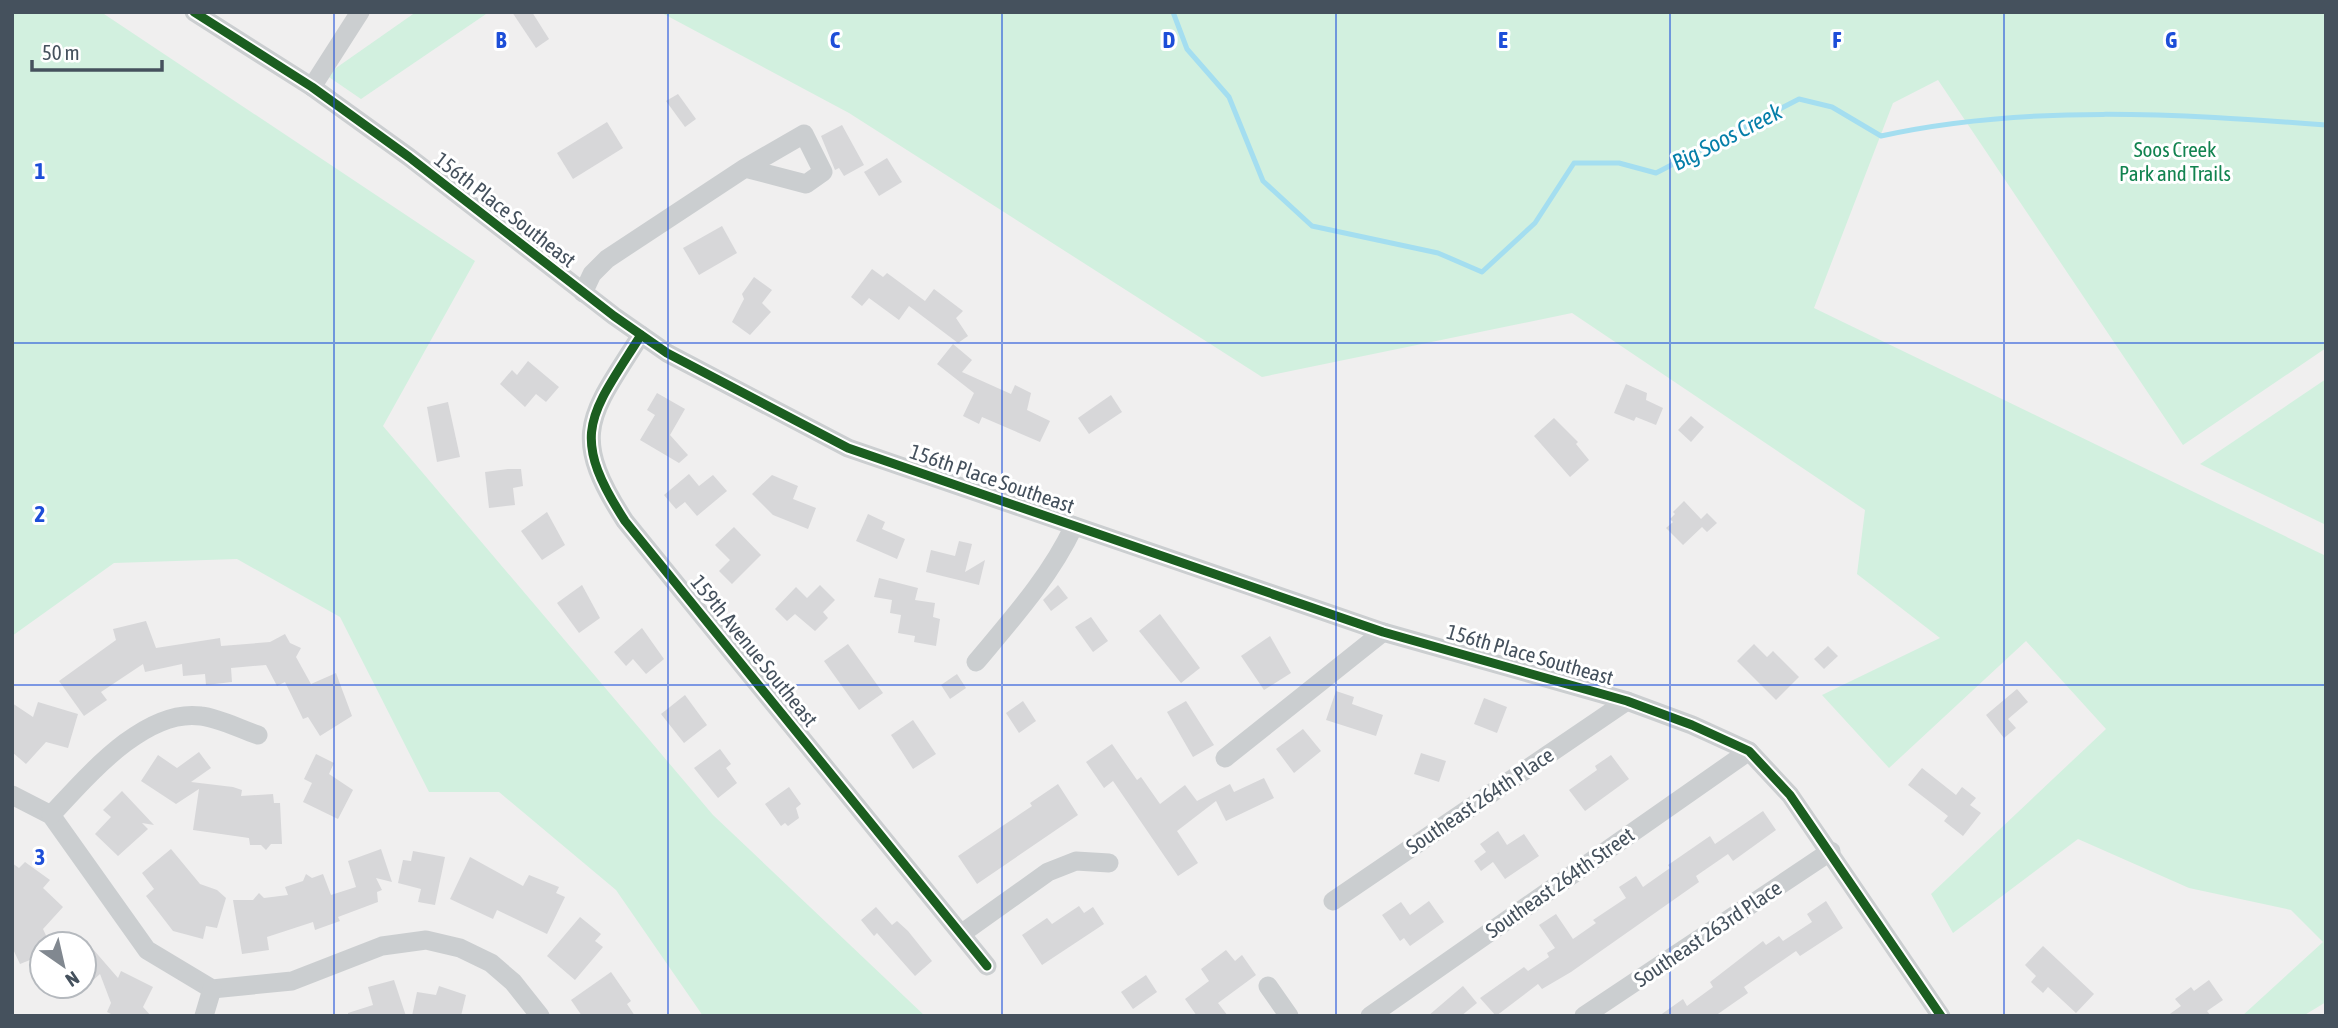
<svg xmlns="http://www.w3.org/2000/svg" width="2338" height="1028" font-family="'Asap Condensed',sans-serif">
<rect width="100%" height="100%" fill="#f0efef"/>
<g fill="#d2f0df">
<polygon points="12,12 101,12 475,261 383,426 713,815 925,1016 703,1016 616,890 499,792 429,792 340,617 237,559 114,563 12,636"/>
<polygon points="416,12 489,12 361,99 326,75"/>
<polygon points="660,12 2326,12 2326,348 2183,445 1938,80 1893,103 1814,308 2326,556 2326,1002 2303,1016 2242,1016 2323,942 2291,910 2189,888 2078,839 1953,933 1931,894 2106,729 2026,641 1889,768 1822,695 1940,638 1857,574 1865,510 1572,313 1262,377 849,113"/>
<polygon points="2326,379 2326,525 2200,464"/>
</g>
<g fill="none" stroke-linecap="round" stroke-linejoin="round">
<path stroke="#a4def0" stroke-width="5" d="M1173,12L1187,49L1229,97L1263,181L1312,226L1438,253L1482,272L1535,223L1574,163H1619L1656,173L1799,99L1832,107L1881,136C2027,104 2179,114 2326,125"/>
</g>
<g fill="#d7d7d9">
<polygon points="512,12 532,12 549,39 536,48"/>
<polygon points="678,94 696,119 685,127 666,101"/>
<polygon points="607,122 623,148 573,179 557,153"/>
<polygon points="842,125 864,165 844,176 839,168 835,170 821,136"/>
<polygon points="887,158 902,182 879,196 864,172"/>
<polygon points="722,226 737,253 699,275 683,248"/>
<polygon points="872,269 883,277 887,273 925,301 934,289 963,311 956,318 968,336 958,343 909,306 899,320 869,298 862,306 851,297"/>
<polygon points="754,277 772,290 762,303 771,312 750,335 732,322 744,299 742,294"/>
<polygon points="953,344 972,360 962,372 1011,394 1015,385 1031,393 1027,410 1050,421 1040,442 982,417 979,424 963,416 974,393 937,364"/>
<polygon points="528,361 559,387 546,402 536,394 525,407 500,384 512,370 517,375"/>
<polygon points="1626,384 1647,393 1646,400 1663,408 1656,425 1636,417 1634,421 1614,413"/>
<polygon points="657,393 685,409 670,435 688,455 679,463 640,440 655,415 647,410"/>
<polygon points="1111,395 1122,412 1089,434 1078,418"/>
<polygon points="448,402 460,457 437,462 427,407"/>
<polygon points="1691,416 1704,427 1691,442 1678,430"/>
<polygon points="1554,418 1578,442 1576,444 1589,460 1570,477 1534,436"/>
<polygon points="508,469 521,469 523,486 513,488 515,505 489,508 485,472"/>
<polygon points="689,474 699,486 713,475 727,491 697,516 685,502 676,509 664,495"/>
<polygon points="772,475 798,486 793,499 816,508 808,529 773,515 752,494"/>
<polygon points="1684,501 1701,519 1707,513 1717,523 1707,532 1702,527 1683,545 1666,528 1673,522 1670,519 1675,514 1673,512"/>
<polygon points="547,512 565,545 542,560 521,531"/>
<polygon points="868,514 885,522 882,529 905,539 897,559 856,541"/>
<polygon points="734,527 761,555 732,584 719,571 730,560 715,545"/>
<polygon points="959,541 972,544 965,572 985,560 979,585 926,572 931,550 955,556"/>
<polygon points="879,578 918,588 915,600 935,603 933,617 940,619 936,646 914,642 915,636 898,633 901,615 890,613 892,600 874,597"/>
<polygon points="582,585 600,618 579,633 557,603"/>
<polygon points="820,585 835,600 823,612 828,618 815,631 795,614 787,621 775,609 796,587 807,598"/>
<polygon points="1058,585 1068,598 1051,611 1043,600"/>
<polygon points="1160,614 1200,668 1181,683 1139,631"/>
<polygon points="1091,617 1108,641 1093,652 1075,627"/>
<polygon points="146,621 156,648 220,638 221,646 270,642 285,634 290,643 301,648 296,657 311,684 336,673 352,716 320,736 308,717 303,719 285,682 277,686 266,665 231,668 232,682 206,685 205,674 183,676 182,664 145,672 143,664 101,692 107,700 84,716 59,681 116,640 113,629"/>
<polygon points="642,628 664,659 646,674 633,659 626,666 614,652"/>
<polygon points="1270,636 1291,673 1264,690 1241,656"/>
<polygon points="848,644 883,693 859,710 824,661"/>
<polygon points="1754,644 1767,657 1773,651 1799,677 1776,700 1737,661"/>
<polygon points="1828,646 1838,656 1824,669 1814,659"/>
<polygon points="957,674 966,688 950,699 941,685"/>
<polygon points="2017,689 2028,702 2008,719 2016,728 2004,738 1986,715"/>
<polygon points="1336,691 1354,697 1352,704 1383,715 1376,736 1326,720"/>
<polygon points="685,695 707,725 684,743 661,714"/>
<polygon points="1484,698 1507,707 1497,733 1474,724"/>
<polygon points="1023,701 1036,721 1019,733 1006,713"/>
<polygon points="1186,701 1214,745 1193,757 1167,712"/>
<polygon points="38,702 78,714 68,748 46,742 26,764 12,752 12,703 33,717"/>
<polygon points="913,720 936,754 913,769 891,735"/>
<polygon points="1303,729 1321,751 1294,773 1276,749"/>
<polygon points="1112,744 1137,780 1141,777 1160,804 1185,785 1197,801 1230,784 1234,792 1264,778 1274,798 1226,821 1216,801 1177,831 1198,863 1178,876 1113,781 1104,788 1086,762"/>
<polygon points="720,749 731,764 726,768 737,783 718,798 694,768"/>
<polygon points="199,752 211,768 191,782 233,787 242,790 241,796 273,794 274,803 280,803 282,844 271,844 266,850 261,845 250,845 249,838 193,830 199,789 176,804 141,781 158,755 177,768"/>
<polygon points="1421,753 1446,761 1439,782 1414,774"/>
<polygon points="316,754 334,763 329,774 353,790 338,819 303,802 312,783 304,779"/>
<polygon points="1611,755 1629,779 1585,811 1569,790 1597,770 1595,766"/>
<polygon points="1922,768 1956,795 1962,787 1976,798 1970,805 1981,813 1963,836 1944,821 1948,816 1908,785"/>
<polygon points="1058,784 1078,815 977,884 958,856 1032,806 1030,803"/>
<polygon points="789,787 801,804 796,808 799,818 788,826 785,823 781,826 765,804"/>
<polygon points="122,791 154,825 142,823 148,829 118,856 95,834 111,817 103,810"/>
<polygon points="1763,811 1776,830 1733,861 1728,854 1696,876 1699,882 1571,972 1542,989 1538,984 1496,1016 1480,998 1524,967 1528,971 1549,957 1547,953 1555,948 1539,925 1556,914 1573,939 1596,923 1593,920 1626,898 1619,887 1636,876 1643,887 1670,868 1668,865 1710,836 1715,844"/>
<polygon points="1498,831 1507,845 1524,834 1539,856 1505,879 1493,862 1481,871 1474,861 1486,852 1480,844"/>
<polygon points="171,849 200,884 217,890 226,898 217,928 206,926 203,939 173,931 146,896 154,889 142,873"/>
<polygon points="381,849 392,882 376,878 382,890 377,892 378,902 338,917 340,921 315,930 313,922 267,937 269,950 242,954 233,900 253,900 259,893 264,898 288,895 285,887 303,881 306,874 312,878 323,874 331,895 356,887 348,861"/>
<polygon points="413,851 445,857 435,905 418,902 421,889 398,883 403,860 411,861"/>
<polygon points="470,857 523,886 529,875 559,887 556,893 565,897 547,934 497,910 493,919 450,899"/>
<polygon points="25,862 50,880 43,888 63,907 43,929 50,944 42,944 42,973 30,960 20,964 12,947 12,863 19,868"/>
<polygon points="1429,901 1444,922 1410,946 1404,938 1400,941 1382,915 1401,902 1410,915"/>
<polygon points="1826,901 1843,928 1800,956 1796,951 1744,987 1748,993 1715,1016 1659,1016 1683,999 1687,1006 1713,987 1710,982 1763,941 1766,945 1779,936 1783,941 1812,922 1807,914"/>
<polygon points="1079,906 1084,913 1093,907 1104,924 1042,965 1022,935 1047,918 1052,924"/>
<polygon points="876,907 892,925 897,921 908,931 932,961 915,976 877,933 874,936 861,920"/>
<polygon points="580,917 601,934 595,941 603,947 575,980 547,956"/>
<polygon points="2043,946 2094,994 2076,1013 2048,987 2043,993 2031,982 2036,976 2025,965"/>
<polygon points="92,948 118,978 121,971 153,987 143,1007 151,1016 115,1016 107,1012 111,1003 100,974 84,988 84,954"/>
<polygon points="1226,950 1235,961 1242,955 1256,975 1218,1003 1228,1016 1197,1016 1185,999 1209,981 1201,969"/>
<polygon points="611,972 631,1001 627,1004 635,1016 582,1016 571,1000"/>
<polygon points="1146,975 1157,992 1133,1009 1121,992"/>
<polygon points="394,980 406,1016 348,1016 348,1013 373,1005 368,987"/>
<polygon points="2209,980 2223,1000 2207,1011 2211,1016 2167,1016 2181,1006 2175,999 2191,987 2194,991"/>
<polygon points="439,986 466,995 461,1016 412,1016 417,992 436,995"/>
<polygon points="1463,986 1477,1003 1461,1016 1428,1016"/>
</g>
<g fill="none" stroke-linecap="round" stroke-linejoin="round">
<g stroke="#cbced0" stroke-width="19">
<polyline points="194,12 312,87 409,157 614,316 667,353 848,448 1383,632 1627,701 1692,725 1749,751 1790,795 1941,1016"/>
<polyline points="312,87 360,12"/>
<polyline points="583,293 592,274 607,259 745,168 804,134 823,172 806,184 745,168"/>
<path d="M641,335C590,416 568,433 625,521L987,966"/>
<path d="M976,662C1012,619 1050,577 1074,526"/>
<polyline points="1225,758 1383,632"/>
<polyline points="12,795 51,815 147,950 212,989 292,981 382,946 426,940 460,948 491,963 513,982 540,1016"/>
<path d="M51,815C86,778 144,708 201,716C219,718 240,729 258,735"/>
<polyline points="1333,901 1627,701"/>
<polyline points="961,934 1048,872 1076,861 1109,863"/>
<polyline points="1268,986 1289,1016"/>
<polyline points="204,1016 212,989"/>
<polyline points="1370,1016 1749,751"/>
<polyline points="1584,1016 1831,851"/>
</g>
<defs>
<g id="cycleway">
<polyline points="194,12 312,87 409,157 614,316 667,353 848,448 1383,632 1627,701 1692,725 1749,751 1790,795 1941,1016"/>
<path d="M641,335C590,416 568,433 625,521L987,966"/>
</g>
</defs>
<use href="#cycleway" stroke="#fff" stroke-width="13"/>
<use href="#cycleway" stroke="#1b5e20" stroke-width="9"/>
</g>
<path fill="none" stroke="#1d4ed8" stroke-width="2" stroke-opacity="0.55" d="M334,12V1016M668,12V1016M1002,12V1016M1336,12V1016M1670,12V1016M2004,12V1016M12,343H2326M12,685H2326"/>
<g text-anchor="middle" stroke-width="6" stroke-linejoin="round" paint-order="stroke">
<g font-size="21" fill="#11834f" stroke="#fff">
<text x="2175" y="157">Soos Creek<tspan x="2175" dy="24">Park and Trails</tspan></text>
</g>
<g font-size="21" fill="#45515d" stroke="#fff">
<text transform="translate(505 210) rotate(38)" y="7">156th Place Southeast</text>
<text transform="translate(992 479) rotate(19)" y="7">156th Place Southeast</text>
<text transform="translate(754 651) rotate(51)" y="7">159th Avenue Southeast</text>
<text transform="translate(1530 655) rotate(16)" y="7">156th Place Southeast</text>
<text transform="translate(1480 801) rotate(-34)" y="7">Southeast 264th Place</text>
<text transform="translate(1560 883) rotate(-35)" y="7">Southeast 264th Street</text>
<text transform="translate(1708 934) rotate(-34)" y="7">Southeast 263rd Place</text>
</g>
<g font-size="23" font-style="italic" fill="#057fa9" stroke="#fff">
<text transform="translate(1727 137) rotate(-27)" y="8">Big Soos Creek</text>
</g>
</g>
<g font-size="23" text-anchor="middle" font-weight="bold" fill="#1d4ed8" stroke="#fff" stroke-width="6" stroke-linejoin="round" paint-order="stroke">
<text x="501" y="48">B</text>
<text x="835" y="48">C</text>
<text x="1169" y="48">D</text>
<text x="1503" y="48">E</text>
<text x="1837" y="48">F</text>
<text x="2171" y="48">G</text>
<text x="40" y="179">1</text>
<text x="40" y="522">2</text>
<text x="40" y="865">3</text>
</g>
<rect width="2338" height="1028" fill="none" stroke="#45515d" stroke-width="28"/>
<g transform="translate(63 965) rotate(146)"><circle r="33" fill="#ffffff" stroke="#b5b9be" stroke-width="2"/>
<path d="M0-5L12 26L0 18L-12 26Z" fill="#818890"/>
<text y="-10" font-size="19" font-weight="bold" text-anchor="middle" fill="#45515d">N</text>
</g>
<path d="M32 60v10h130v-10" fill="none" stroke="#45515d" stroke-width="3.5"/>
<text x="42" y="60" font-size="21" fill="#45515d" stroke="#ffffff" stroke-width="5" paint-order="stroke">50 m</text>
</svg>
